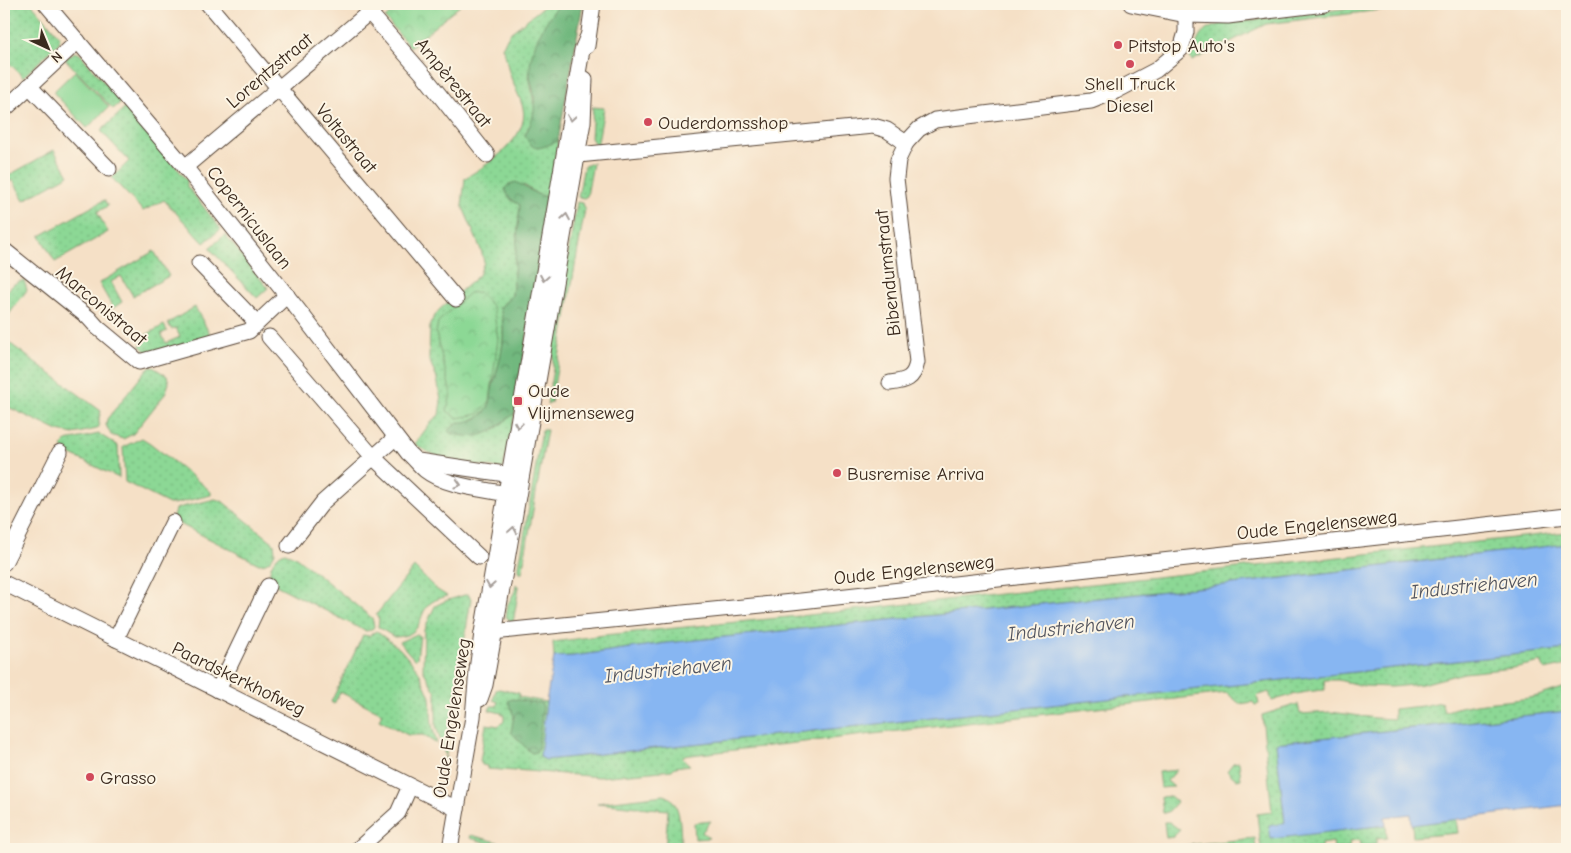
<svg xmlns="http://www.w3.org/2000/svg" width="1571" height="853" font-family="'Comic Neue',sans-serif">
<defs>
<pattern id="grass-dots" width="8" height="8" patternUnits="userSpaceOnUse" patternTransform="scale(1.25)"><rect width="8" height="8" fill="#8cd895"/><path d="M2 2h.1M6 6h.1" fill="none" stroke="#7aba80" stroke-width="1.8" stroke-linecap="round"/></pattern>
<pattern id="forest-crowns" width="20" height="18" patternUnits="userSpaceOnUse" patternTransform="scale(1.25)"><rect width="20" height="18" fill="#71b87e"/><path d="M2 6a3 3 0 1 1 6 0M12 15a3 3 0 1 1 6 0" fill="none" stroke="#5e9667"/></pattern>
<pattern id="park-crowns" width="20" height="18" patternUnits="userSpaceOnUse" patternTransform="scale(1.25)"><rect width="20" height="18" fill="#8cd895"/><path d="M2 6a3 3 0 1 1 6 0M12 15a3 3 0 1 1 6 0" fill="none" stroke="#7aba80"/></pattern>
</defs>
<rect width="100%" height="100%" fill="#fcf5e5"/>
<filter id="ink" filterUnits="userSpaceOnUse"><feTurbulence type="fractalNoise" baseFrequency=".02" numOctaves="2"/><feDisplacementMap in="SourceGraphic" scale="10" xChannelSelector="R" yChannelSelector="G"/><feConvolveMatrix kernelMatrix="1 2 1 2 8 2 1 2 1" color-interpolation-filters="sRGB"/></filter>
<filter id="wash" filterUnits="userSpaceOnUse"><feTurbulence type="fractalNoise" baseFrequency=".0096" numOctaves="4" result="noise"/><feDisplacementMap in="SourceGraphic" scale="20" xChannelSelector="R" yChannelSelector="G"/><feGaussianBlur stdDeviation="1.12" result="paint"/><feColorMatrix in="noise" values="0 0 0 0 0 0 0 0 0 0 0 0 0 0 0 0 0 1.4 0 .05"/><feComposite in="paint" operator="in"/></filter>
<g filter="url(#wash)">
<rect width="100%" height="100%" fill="#f5e0c6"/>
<g fill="url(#grass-dots)" stroke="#64815a">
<polygon points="4,4 32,4 60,37 59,43 23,77 4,58"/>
<path d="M547,4H560L554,10L529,74L535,110L533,119L525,135L538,148L558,141L549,198L537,194L524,185L510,199L520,205L512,295L500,308C508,338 500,360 492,389C491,395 491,404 488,408C483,416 473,420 465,422L491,432L515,413L503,469C473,464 440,463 415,444L431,422L439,415L441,400L437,379L429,359L430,323L439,310L479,275L484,262L481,250L462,205L465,178C486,166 530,138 523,108C520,96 513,85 509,72C507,64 506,55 502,47L510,33Z"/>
<path d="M1383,4H1430L1266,24L1192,61L1190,58C1200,39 1196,31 1221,24Z"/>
<polygon points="75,52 80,54 121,102 113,109 65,59"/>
<polygon points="126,107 187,180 187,186 221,229 204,243 164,200 143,211 112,178 129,161 101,131"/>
<polygon points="593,107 604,108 597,147 591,138"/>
<polygon points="54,150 69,175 24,200 13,180 4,185 4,178"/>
<polygon points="593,163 587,196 584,198 578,197 584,166"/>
<polygon points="104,200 108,206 97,212 108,232 55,262 40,236"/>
<polygon points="577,202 583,203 585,209 551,403 547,405 553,369 553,342"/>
<polygon points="225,235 268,288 257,298 209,248"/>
<polygon points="154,251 169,276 133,296 121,276 111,282 122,302 113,308 99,283"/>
<polygon points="24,280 27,290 4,321 4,294 14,284"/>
<polygon points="195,307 211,336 150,355 140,346 146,338 144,336 164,325 167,331 161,334 166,343 180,337 176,328 171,329 168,323"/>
<polygon points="4,339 101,411 99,418 99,427 97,429 73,434 58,431 4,405"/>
<polygon points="153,367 167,376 169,383 165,394 133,434 123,439 111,435 106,425 107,419 148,368"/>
<polygon points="542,430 547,430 522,573 519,571 519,566"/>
<polygon points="99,434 118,446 119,478 65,452 62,446 66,441"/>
<polygon points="142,438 150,443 208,489 211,492 211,495 174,504 169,504 125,482 123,447"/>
<path d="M215,499L222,501L274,543L275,552C272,560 268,564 259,564L176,522L173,517L175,510L178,508Z"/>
<polygon points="1567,532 1567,544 1224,585 667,643 573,656 554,657 553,642 604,635 799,616"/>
<path d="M285,552L295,556L372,618L374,626L372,630L366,631L363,630L272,583C266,572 273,556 285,552Z"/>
<path d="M414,567L436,589L447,596C442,598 436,599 432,602C415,614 427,636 394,637L378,627L379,619L376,615Z"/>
<polygon points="516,584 519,587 513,623 506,617 508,604 515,591"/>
<polygon points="468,594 471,599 444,767 445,755 436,726 436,693 423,670 424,630 435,606 445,601"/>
<polygon points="376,631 400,649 418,670 430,697 432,725 437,744 423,735 408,735 379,720 382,713 340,692 334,704 331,702 363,635 369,636"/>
<polygon points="417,634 420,636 417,658 415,660 399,642"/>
<path d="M1567,649V665L1545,670L1541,662L1513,668L1464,673L1422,684L1392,687L1364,686L1338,680H1324L1325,690C1307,691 1290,695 1272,701L1269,692L1257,696L1259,704L1255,705L1253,702L1240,704L1227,693L683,756L682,758L690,765L675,767L672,770L600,777L515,770V771L487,769V766L482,765L480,761L486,724L499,726L504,721V715L501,713L489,710L491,706H497L498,702L493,700L496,690L499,689L519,693V697L546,702L540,757L546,760Z"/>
<path d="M1567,687V711L1276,743L1285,824L1271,838L1386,825L1387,838L1376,839V845L1361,846L1360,840L1349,841L1350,847L1334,849L1333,842L1321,844V849H1261L1257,814L1272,812L1262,715L1298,704L1300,714L1331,712L1375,718L1394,719V709L1422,706L1441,702L1444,712C1472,701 1500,703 1529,698C1543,696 1554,689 1567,687Z"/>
<polygon points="1239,762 1241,779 1237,780 1227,771 1233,763"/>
<polygon points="1177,770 1167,781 1174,787 1160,788 1158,772"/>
<path d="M664,795C683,800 680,833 681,849H665L668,810L597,803Z"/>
<polygon points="1170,796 1177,802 1168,812 1163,813 1161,797"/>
<polygon points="1456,819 1458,833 1413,837 1412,825"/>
<polygon points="711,821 702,832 709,838 695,839 694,823"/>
<polygon points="1164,822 1169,822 1180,830 1173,837 1166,838"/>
<polygon points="471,835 501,843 546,849 509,849 470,838"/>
<polygon points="1255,838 1256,849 1170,849 1169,847"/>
</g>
<g fill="url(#forest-crowns)" stroke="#56714e">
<path d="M560,4H583L558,141C542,147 533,155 525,135C534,118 536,110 533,90C532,85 530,80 530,75C528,51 544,21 560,4Z"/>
<path d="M516,182L537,194L549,198L515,413C491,432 482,442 450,433L448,431L458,422C468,423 483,418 488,408C491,403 491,394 492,389C500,359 508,338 500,308L512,295L520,205C513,201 507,197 505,189L508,185Z"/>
<polygon points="512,699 541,703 543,706 538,749 536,752 532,753 529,751 511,732 514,716 508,701"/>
</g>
<g fill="url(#park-crowns)" stroke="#64815a">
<polygon points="401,4 462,4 410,47 385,18"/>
<polygon points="479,292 493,307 498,339 490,401 479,414 457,418 447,411 451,394 436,333 438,322 469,293"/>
</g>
<polygon fill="#8cd895" stroke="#64815a" points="75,71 109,107 87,128 53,92"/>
<g fill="#87b6f2" stroke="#617088">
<polygon points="1567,544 1567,649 546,760 540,757 546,702 554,657 573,656 667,643 1224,585"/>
<polygon points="1567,711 1567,805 1412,825 1411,814 1385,817 1386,825 1271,839 1269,826 1285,823 1276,743"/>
</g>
</g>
<g filter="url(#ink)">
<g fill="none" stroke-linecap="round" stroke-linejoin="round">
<defs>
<g id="minor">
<path d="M46,4L185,167L303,316L408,453C414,458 419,465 425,470C448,488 488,489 516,496"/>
<polyline points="208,4 456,299"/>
<polyline points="1131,4 1186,15 1228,16 1325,4"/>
<polyline points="369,12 422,73 487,155"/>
<polyline points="587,46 593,4"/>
<polyline points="29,86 109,169"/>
<polyline points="4,110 78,41"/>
<polyline points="568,156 873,126 887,130 906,143 919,129 935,120 1091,101 1116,91 1156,70 1181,49 1186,32 1186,15"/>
<polyline points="185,167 379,4"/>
<polyline points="4,250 89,318 97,327 139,362 249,331 287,295"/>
<polyline points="199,263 257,323"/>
<polyline points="269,337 373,457 479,557"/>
<path d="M890,383C906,381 914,379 917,362L896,178L898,160L906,143"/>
<polyline points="418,461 519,476"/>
<polyline points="289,546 323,502 395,438"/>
<polyline points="4,563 60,452"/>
<polyline points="4,583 457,809"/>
<polyline points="482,633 792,602 1567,516"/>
<polyline points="116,639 173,522"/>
<polyline points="218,690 268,586"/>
<polyline points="480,699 485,685 491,652 583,122 585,79"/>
<polyline points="358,849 398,813 410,786"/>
<polyline points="450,849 473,717 477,670 482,633 582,50 588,36"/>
</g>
</defs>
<use href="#minor" stroke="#574537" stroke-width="17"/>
<use href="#minor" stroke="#fff" stroke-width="15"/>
</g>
<defs><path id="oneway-chevron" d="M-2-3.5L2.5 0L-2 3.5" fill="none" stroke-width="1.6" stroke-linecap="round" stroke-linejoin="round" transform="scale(1.25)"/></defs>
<g stroke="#a79f9a">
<use href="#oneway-chevron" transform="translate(571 118) rotate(99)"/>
<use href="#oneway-chevron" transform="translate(566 217) rotate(-80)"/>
<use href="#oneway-chevron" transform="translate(544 278) rotate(100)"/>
<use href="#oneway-chevron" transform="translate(518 425) rotate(100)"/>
<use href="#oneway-chevron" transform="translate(458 484) rotate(16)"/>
<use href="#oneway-chevron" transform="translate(513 530) rotate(-80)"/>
<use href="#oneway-chevron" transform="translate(490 585) rotate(100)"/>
</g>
</g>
<g fill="#d1495b" stroke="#fcf5e5" stroke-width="2">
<circle cx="1118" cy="45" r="5"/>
<circle cx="1130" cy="64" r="5"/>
<circle cx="648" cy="122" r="5"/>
<rect x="513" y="396" width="10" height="10" rx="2.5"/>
<circle cx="837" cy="473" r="5"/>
<circle cx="90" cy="777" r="5"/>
</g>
<g text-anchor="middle" stroke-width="4" stroke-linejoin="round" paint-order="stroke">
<g font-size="19" fill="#3b2a1e" stroke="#fcf5e5" text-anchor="start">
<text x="1128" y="52">Pitstop Auto's</text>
<text x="1130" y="90" text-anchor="middle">Shell Truck<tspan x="1130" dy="22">Diesel</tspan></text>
<text x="658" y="129">Ouderdomsshop</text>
<text x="528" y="397">Oude<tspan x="528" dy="22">Vlijmenseweg</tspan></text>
<text x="847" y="480">Busremise Arriva</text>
<text x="100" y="784">Grasso</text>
</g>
<g font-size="19" fill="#3b2a1e" stroke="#fcf5e5">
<text transform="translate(269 70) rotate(-40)" y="7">Lorentzstraat</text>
<text transform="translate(454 82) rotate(51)" y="7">Ampèrestraat</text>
<text transform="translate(347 138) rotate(50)" y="7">Voltastraat</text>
<text transform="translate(250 217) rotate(52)" y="7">Copernicuslaan</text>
<text transform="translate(887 273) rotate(-96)" y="7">Bibendumstraat</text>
<text transform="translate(102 305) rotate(40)" y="7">Marconistraat</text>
<text transform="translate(1317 524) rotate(-6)" y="7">Oude Engelenseweg</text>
<text transform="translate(914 569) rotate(-6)" y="7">Oude Engelenseweg</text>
<text transform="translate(239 678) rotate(26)" y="7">Paardskerkhofweg</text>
<text transform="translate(451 718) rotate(-81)" y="7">Oude Engelenseweg</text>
</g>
<g font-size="20" font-style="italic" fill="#52545e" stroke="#fcf5e5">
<text transform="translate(1474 585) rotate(-6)" y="7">Industriehaven</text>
<text transform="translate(1071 627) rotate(-6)" y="7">Industriehaven</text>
<text transform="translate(668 669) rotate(-6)" y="7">Industriehaven</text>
</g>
</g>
<rect width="1571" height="853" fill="none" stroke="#fcf5e5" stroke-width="20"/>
<g transform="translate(48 48) rotate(136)" stroke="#fcf5e5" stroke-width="4" paint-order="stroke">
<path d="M0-4L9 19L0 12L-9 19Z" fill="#3b2a1e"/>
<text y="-8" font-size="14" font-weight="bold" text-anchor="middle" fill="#3b2a1e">N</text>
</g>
</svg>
